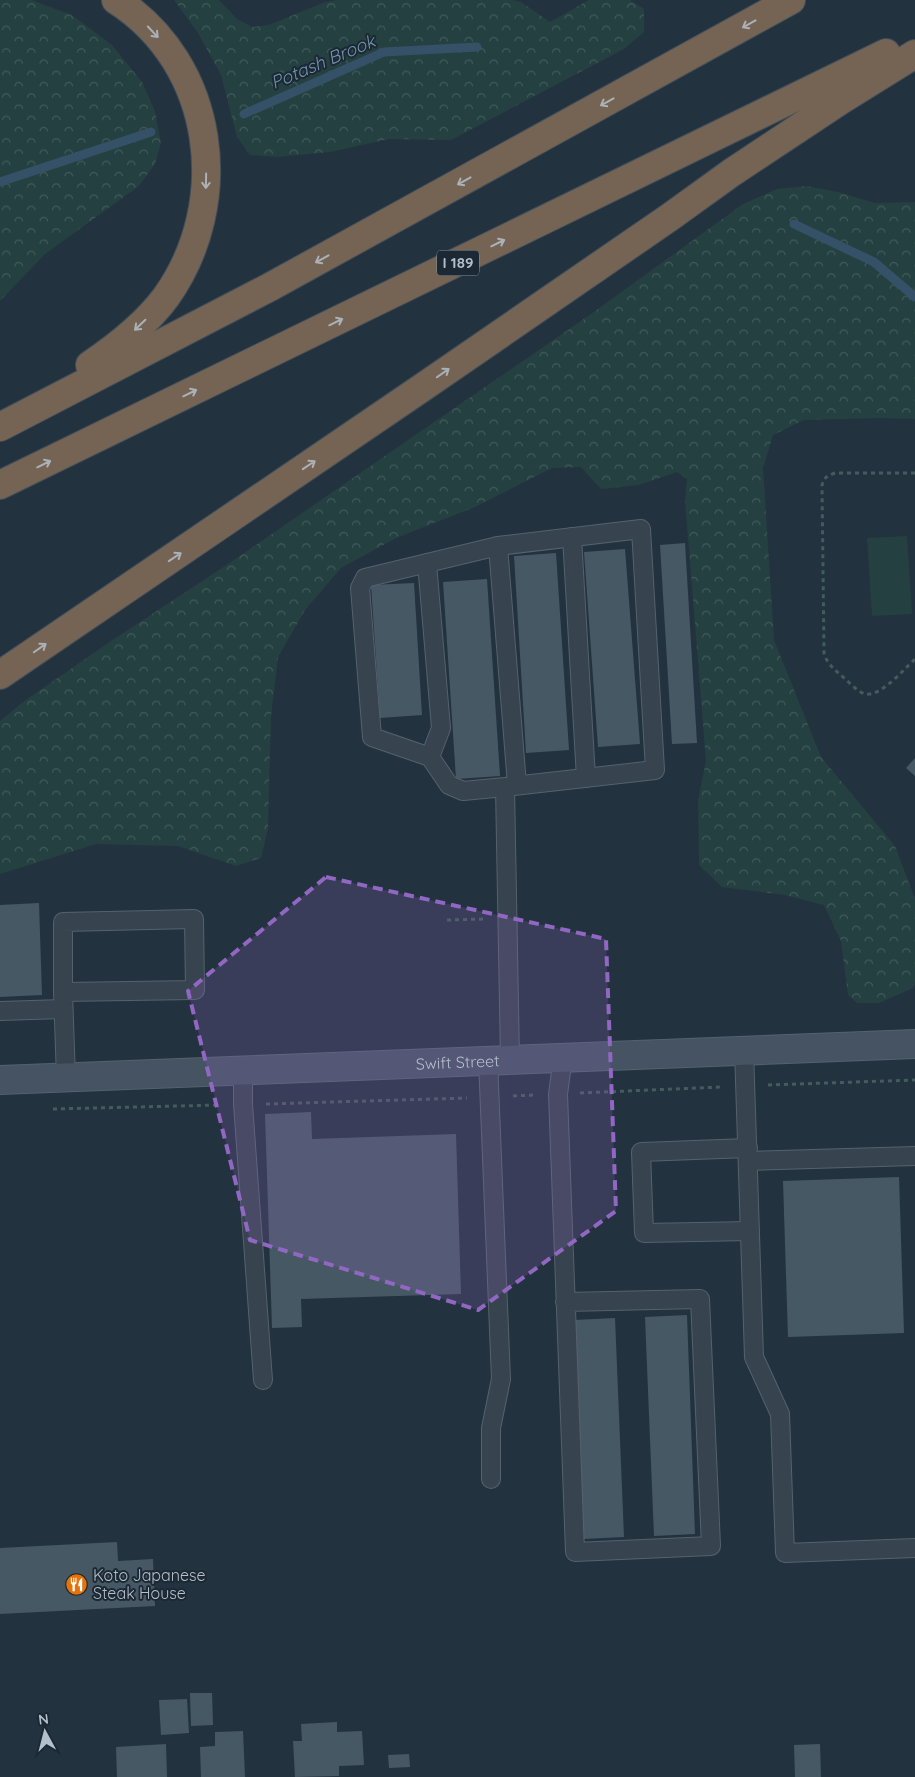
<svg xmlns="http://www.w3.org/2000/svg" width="915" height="1777" font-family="Quicksand,sans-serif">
<defs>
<pattern id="forest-crowns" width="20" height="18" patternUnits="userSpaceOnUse" patternTransform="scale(1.25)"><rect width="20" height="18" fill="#254040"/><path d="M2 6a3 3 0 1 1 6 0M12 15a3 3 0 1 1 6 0" fill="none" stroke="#425a5a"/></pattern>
</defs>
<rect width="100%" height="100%" fill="#23323f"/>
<g fill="url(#forest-crowns)">
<polygon points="0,0 31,0 72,15 112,45 142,82 155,111 161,143 155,164 139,186 45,254 0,301"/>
<polygon points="174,0 219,0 237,19 252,27 269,25 325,2 338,0 512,0 521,2 550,22 589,0 630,0 644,9 644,32 624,49 451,140 389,139 330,152 277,157 250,155 237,137 221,75 198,33"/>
<polygon points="806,186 838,192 875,203 915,202 915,419 880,418 804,420 773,435 763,468 774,640 821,757 895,846 915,899 915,983 913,988 879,1003 857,1003 848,995 841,941 824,905 785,895 722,887 699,865 698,801 706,761 685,500 687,479 677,472 639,485 601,489 581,467 552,468 475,507 396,538 341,568 305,610 278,657 271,716 268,829 261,858 236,866 178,846 96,844 0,874 0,721 23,702 111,641 231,562 591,314 743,204 777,189"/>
</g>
<polygon fill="#254040" points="907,536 912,614 872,616 867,538"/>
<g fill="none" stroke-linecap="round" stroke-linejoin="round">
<g stroke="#355167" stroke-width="9">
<polyline points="244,114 384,52 477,47"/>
<polyline points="0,182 151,132"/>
<polyline points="794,224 874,262 915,297"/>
</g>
</g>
<g fill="#475865">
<polygon points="685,543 697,743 672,744 660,545"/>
<polygon points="625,549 640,744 598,747 584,552"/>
<polygon points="556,553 569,750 526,753 514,556"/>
<polygon points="487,579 500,776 456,779 443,582"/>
<polygon points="414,583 422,715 380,718 371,585"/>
<polygon points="915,758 915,776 906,768"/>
<polygon points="39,903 42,995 0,997 0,905"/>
<polygon points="311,1112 312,1139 456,1134 461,1294 301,1299 302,1327 272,1328 265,1114"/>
<polygon points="899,1177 904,1333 788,1337 783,1181"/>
<polygon points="687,1315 695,1534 654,1536 645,1317"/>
<polygon points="615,1318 624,1537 583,1539 574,1320"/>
<polygon points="117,1542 118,1561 153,1559 155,1606 0,1614 0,1548"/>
<polygon points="190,1693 212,1693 213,1725 191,1726"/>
<polygon points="187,1699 189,1733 161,1735 159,1700"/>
<polygon points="337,1722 337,1732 362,1731 364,1765 339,1766 339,1776 295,1777 293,1741 302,1741 301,1724"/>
<polygon points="243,1731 245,1777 201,1777 200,1747 215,1746 215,1732"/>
<polygon points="166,1744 167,1777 117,1777 116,1747"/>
<polygon points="820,1744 821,1777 795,1777 794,1745"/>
<polygon points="409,1754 410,1767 389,1768 388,1755"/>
</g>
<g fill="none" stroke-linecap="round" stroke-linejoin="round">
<defs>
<g id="lane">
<polyline points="572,537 586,778"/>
<polyline points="498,546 517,785"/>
<polyline points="427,563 441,728 430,757"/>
<polyline points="505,787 463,791 449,785 430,757 372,737 360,588 365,578 498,546 641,529 655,770 505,787 510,1059"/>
<polyline points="63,992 195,990 194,919 63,922 63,992 66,1078"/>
<polyline points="0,1011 63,1009"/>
<polyline points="744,1050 754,1357 780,1414 785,1553 915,1548"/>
<polyline points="563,1057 558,1094 575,1552 711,1546 700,1299 565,1302"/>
<polyline points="488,1060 501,1379 491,1428 491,1479"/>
<polyline points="243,1070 243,1104 263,1380"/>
<polyline points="748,1148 641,1152 644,1233 750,1231"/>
<polyline points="748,1161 915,1156"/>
</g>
<g id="secondary">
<path id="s1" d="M0,1080L915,1044"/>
</g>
<g id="highway">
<path d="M90,365C118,346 146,324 166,297C233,203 216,64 116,0"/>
<polyline points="0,427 270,287 791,0"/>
<polyline points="0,485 886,53"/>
<polyline points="0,675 426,385 670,217 731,173 841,100 915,54"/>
</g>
</defs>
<use href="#lane" stroke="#55626d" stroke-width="20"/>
<use href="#secondary" stroke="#55626d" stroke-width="30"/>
<use href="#highway" stroke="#424f5a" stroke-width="30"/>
<g stroke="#435c5c" stroke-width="3" stroke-dasharray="4 4" stroke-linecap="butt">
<path d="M915,473H835C827,476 823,478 822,486L824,653C827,665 837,671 846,680C851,684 858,692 865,694C881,697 904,669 915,659"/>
<polyline points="447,920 485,919"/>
<polyline points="768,1085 915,1080"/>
<polyline points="580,1093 721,1087"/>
<polyline points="513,1096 534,1095"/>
<polyline points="266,1104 467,1098"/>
<polyline points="53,1109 219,1105"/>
</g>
<use href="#lane" stroke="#37444f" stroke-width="18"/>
<use href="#secondary" stroke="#455362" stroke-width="28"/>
<use href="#highway" stroke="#756454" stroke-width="28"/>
</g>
<defs><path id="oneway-shaft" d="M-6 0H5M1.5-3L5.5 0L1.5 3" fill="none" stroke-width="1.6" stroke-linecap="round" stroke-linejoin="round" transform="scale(1.25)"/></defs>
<g stroke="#aab1b8">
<use href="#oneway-shaft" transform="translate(749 24) rotate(151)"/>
<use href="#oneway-shaft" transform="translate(153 32) rotate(47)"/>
<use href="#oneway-shaft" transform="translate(607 102) rotate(151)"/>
<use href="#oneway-shaft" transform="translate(206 181) rotate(91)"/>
<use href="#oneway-shaft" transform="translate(464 181) rotate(151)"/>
<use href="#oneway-shaft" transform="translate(498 243) rotate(-26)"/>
<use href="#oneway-shaft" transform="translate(322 259) rotate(151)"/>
<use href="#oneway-shaft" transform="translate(336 322) rotate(-26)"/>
<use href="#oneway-shaft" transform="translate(140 325) rotate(136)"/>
<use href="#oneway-shaft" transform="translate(443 373) rotate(-35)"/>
<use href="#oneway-shaft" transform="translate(190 393) rotate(-26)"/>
<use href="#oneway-shaft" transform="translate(44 464) rotate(-26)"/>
<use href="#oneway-shaft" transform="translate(309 465) rotate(-34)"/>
<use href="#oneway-shaft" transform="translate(175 557) rotate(-34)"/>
<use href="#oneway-shaft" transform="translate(40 648) rotate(-35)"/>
</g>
<path fill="#9167c3" fill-opacity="0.2" stroke="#9167c3" stroke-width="4" stroke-dasharray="10 6" stroke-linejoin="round" d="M326,877L606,939L616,1211L478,1310L250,1240L188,991Z"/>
<defs>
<symbol id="restaurant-disc" viewBox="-11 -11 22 22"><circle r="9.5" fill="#e8710a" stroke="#1c2934"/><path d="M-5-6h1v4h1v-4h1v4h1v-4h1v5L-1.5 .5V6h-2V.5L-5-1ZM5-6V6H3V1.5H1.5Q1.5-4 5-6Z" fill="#fff"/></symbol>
</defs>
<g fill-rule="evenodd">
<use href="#restaurant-disc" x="64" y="1572" width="25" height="25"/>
</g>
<g text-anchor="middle" stroke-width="4" stroke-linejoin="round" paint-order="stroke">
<rect fill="#1c2934" stroke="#86929d" stroke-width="1" x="437" y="250.5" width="42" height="25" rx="4"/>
<g font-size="15" font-weight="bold" fill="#b3bfca">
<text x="458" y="268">I 189</text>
</g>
<g font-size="16" fill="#b3bfca" stroke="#1c2934">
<text dy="6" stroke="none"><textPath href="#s1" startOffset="458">Swift Street</textPath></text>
</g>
<g font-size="16" fill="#b3bfca" stroke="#1c2934" text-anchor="start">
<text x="93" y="1581">Koto Japanese<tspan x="93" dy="18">Steak House</tspan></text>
</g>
<g font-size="18" font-style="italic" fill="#7194af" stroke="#1c2934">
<text transform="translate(323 62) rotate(-23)" y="6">Potash Brook</text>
</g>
</g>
<g transform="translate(45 1732) rotate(353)" stroke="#1c2934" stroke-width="4" paint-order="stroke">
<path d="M0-4L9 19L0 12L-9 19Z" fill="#b3bfca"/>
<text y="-8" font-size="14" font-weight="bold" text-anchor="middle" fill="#b3bfca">N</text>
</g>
</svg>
